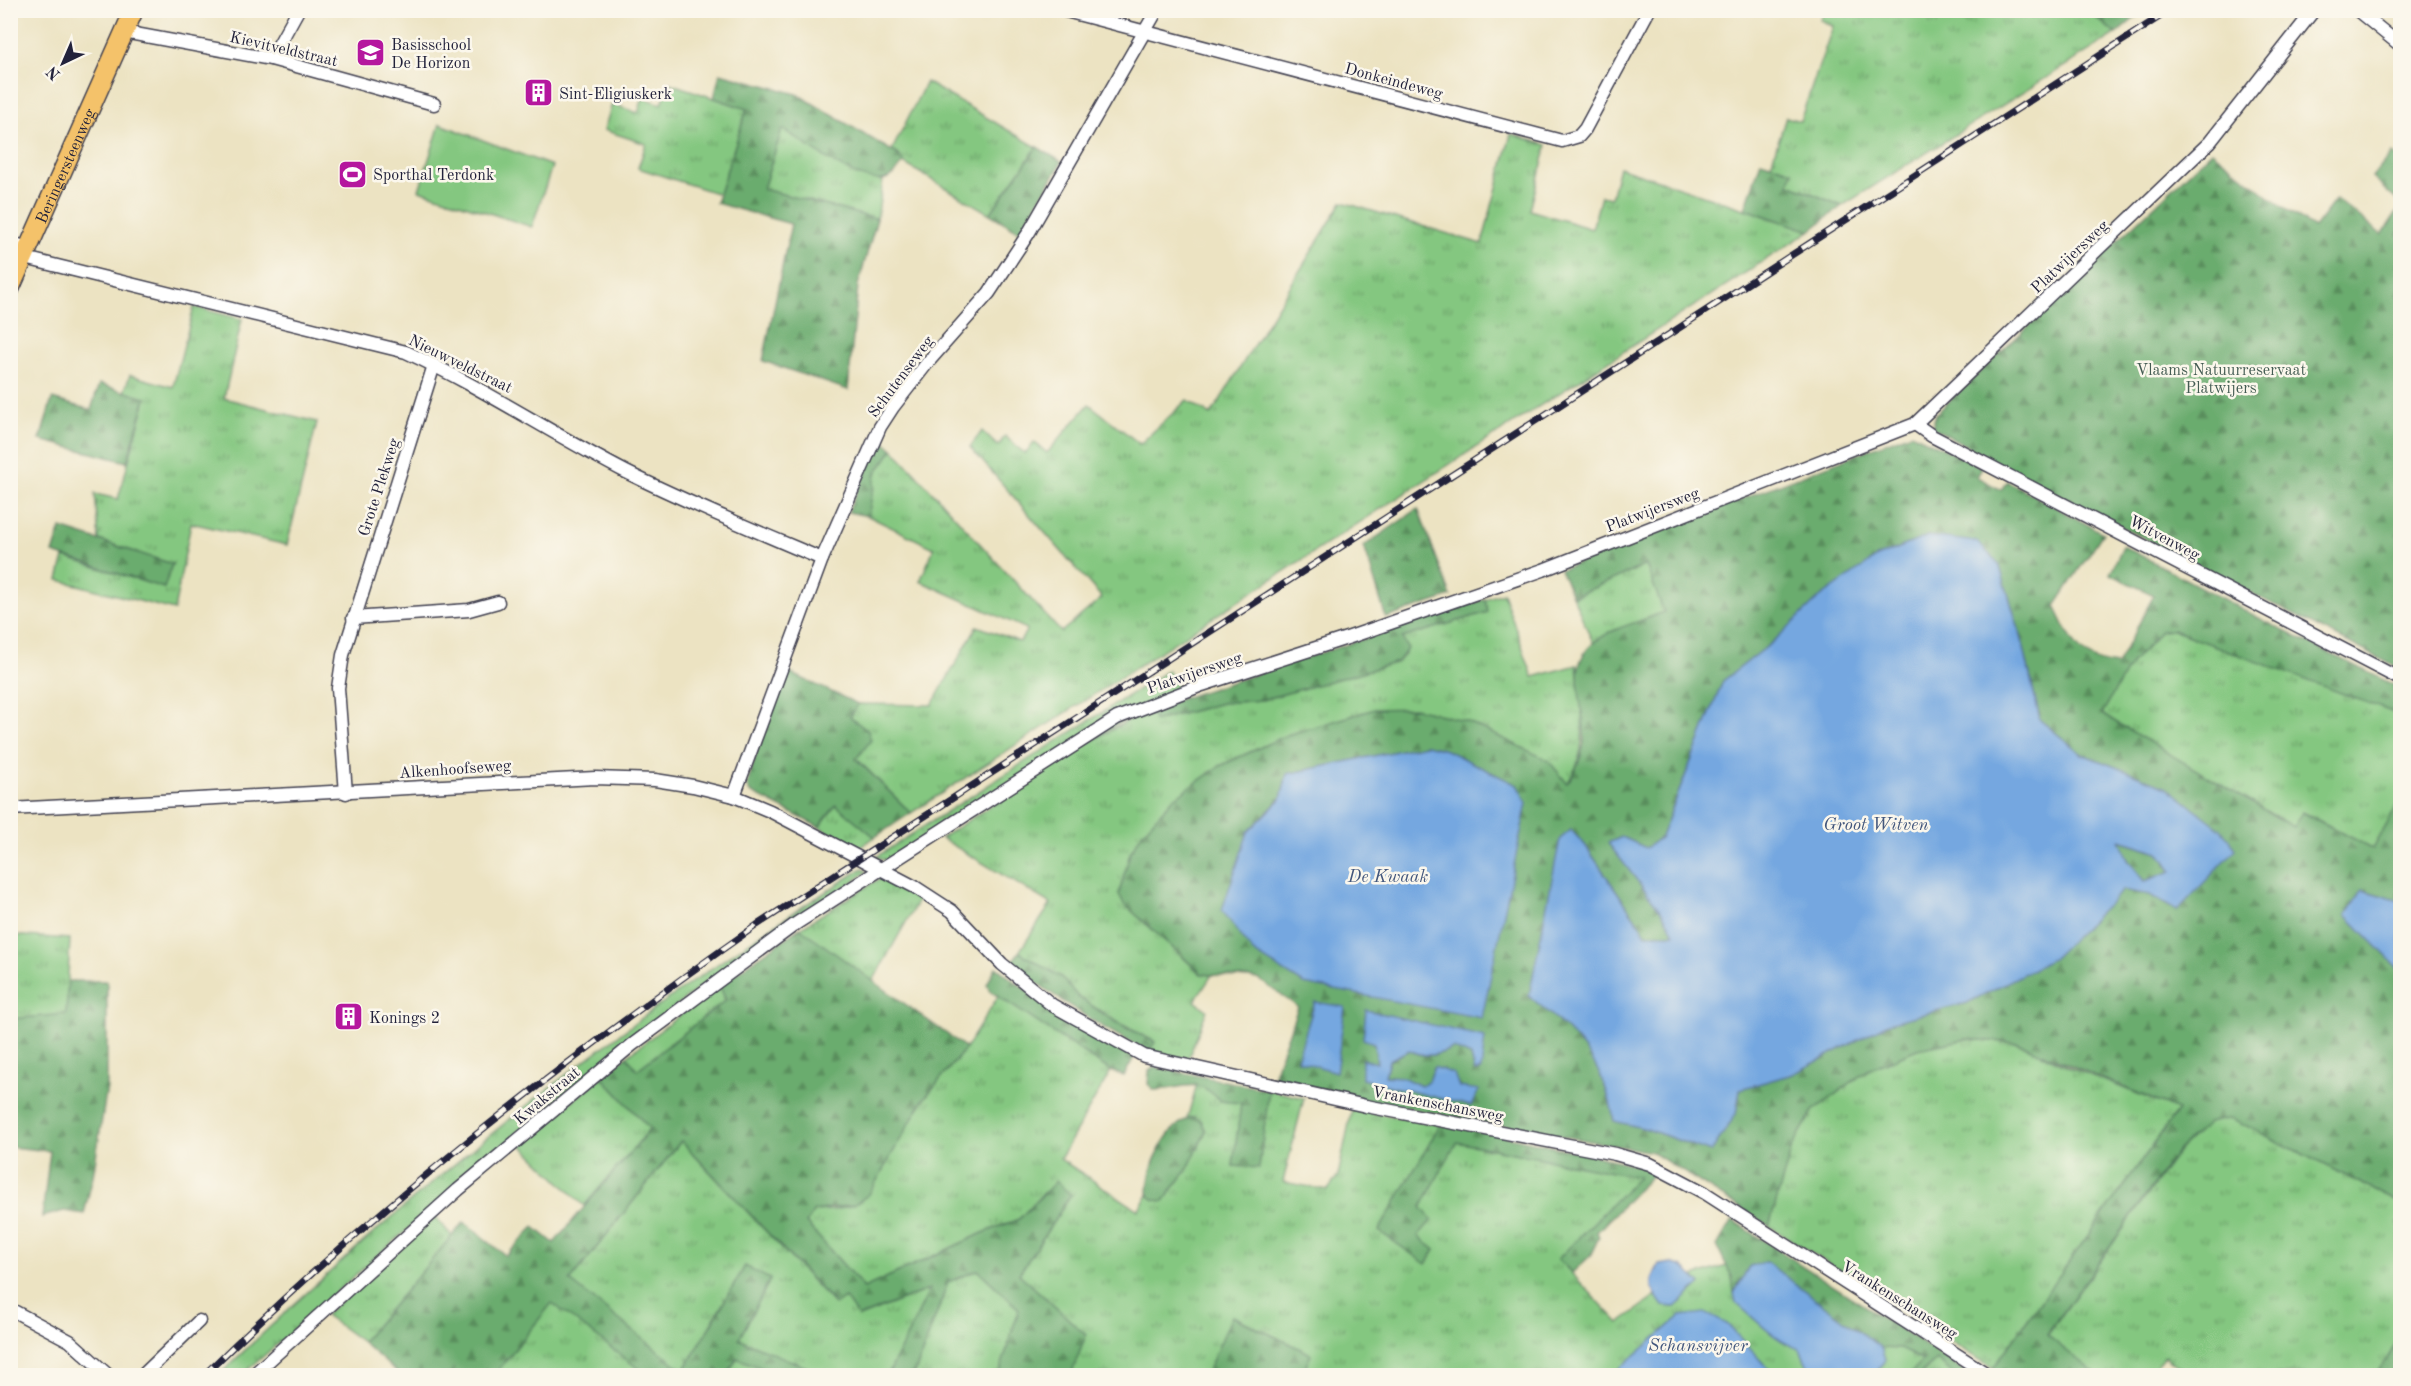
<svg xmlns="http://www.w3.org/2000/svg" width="2411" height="1386" font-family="'Old Standard TT',serif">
<defs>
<pattern id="grass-tufts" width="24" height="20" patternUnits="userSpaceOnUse" patternTransform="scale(1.5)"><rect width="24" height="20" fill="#84c780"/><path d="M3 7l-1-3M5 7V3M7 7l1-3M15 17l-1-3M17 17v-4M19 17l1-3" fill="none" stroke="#6ca16a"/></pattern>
<pattern id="forest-firs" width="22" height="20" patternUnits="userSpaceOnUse" patternTransform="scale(1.5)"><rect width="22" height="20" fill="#6bac6e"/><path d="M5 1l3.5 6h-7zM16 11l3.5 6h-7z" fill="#588c5c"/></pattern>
</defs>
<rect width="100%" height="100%" fill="#fbf7ec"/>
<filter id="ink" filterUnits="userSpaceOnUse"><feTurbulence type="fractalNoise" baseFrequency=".0167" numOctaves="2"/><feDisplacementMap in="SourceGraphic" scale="12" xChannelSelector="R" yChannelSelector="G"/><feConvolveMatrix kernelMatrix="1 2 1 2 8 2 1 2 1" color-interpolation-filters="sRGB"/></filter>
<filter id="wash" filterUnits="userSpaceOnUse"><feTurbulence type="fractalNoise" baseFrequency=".008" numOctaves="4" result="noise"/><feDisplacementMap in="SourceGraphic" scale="24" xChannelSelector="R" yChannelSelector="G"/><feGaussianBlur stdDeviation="1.35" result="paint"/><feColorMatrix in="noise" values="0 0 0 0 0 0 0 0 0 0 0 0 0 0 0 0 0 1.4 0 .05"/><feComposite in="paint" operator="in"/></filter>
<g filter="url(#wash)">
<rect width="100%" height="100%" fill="#ece3c2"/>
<g fill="url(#grass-tufts)" stroke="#53745e" stroke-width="1.5">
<polygon points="1824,11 2088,11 2116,34 1842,206 1789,184 1792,171 1771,164 1786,117 1800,121 1833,26 1820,20"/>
<polygon points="926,82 1037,147 990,214 903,163 899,155 892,150"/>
<polygon points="669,83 747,109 719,194 638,168 646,144 604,130 612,104 638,113 643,98 662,104"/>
<polygon points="782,129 859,176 883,180 877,219 763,189"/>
<polygon points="1511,134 1547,145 1530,210 1592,229 1601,196 1611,198 1619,167 1810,231 911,813 856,758 863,751 850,717 858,704 932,705 977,626 1020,642 1027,629 920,581 934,548 868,516 876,473 893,449 1061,632 1102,598 970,447 982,431 998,446 1005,436 1025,454 1034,442 1047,453 1089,404 1140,444 1187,400 1211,415 1342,202 1482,244"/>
<polygon points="194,307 242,319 224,398 317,422 287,545 191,523 174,610 58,580 64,557 164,588 172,564 99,540 95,494 118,499 146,399 124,392 130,375 173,387"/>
<polygon points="1646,565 1664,612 1610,632 1593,643 1573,597"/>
<path d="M1503,593L1533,677L1577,665C1580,704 1592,750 1567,784L1548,760L1466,721L1375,709L1287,735L1220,766L1173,799L1143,832L1130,853L1119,894L1125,904L1201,974L1212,975L1195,1001L1207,1010L1188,1059L1149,1052L1154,1041L1119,1023L1078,997L1061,977L1019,952L1051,904L941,838L1091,741L1150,709L1155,721L1222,703L1262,700L1398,662L1405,654L1401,638L1488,612L1485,599Z"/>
<polygon points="2173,630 2400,715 2400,801 2373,849 2303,812 2293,828 2102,714 2129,666 2161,631"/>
<polygon points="1168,670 1178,688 887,861 876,857"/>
<polygon points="836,805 875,837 859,848 819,827"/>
<path d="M863,868L867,872L711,979L563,1093L242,1375L218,1376C415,1186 631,1013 863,868Z"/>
<polygon points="886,878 919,899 873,981 800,928 879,879"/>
<polygon points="10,935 70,939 66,1015 11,1019"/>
<polygon points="719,985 726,1000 637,1070 627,1056"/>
<path d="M998,996L1111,1071L1060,1159L1138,1210L1148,1195L1154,1200L1164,1201L1187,1170L1206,1131L1194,1117L1187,1119L1197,1084L1209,1089L1220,1101L1241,1103L1233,1166L1259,1167L1269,1090L1304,1098L1283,1182L1328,1190L1338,1176L1352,1109L1440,1125L1379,1231L1425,1263L1435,1250L1418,1236L1421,1208L1456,1142L1639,1177L1558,1259L1619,1323L1656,1296L1663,1306L1675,1307L1701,1284L1694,1276L1727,1266L1732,1277L1736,1303C1757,1320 1774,1341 1800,1349L1812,1375H1774L1727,1324L1681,1316L1612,1375H1302L1311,1354L1233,1316L1206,1375H1071L1086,1335L1019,1274L1071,1195L1044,1192L1019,1219L983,1233L864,1288L806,1223L814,1211L833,1210L854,1205L869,1194L923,1100L966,1048Z"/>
<polygon points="1967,1039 2018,1043 2070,1067 2178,1110 1993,1368 1769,1226 1792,1147 1813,1111 1868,1070 1917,1049"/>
<polygon points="602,1077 650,1129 584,1206 520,1143"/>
<polygon points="2231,1118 2400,1203 2400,1337 2376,1375 2189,1375 2165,1356 2148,1375 2097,1375 2047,1336 2180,1149 2208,1123"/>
<polygon points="681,1141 834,1304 845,1298 859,1317 930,1289 888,1375 825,1376 739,1339 770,1280 745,1266 684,1371 570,1281"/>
<polygon points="435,1217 452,1236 362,1342 325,1315"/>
<polygon points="978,1270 1019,1309 999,1375 914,1376 948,1282"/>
<polygon points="552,1302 647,1375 494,1376"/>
<polygon points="1881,1348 1900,1349 1923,1361 1909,1375 1873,1376 1885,1360"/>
<polygon points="737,1358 778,1375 727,1376"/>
<polygon points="1936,1360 1955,1375 1920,1376"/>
</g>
<g fill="url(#forest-firs)" stroke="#466754" stroke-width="1.5" fill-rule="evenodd">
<polygon points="2088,11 2129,11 2137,16 2116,34"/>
<path d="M720,73L797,94L899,155L903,163C897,171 891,179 881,180C851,181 808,144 782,129L763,189L877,219L858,285L848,390L763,361L791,224L716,203L747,109L714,98Z"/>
<polygon points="1037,147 1062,162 1020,232 990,214"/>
<polygon points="2212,151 2282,207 2314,228 2336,199 2382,235 2400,207 2400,669 2018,474 1932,427 1936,414"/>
<polygon points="2392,153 2400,160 2400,203 2372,178"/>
<polygon points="1761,161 1792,171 1789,184 1842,206 1810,231 1745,209"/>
<polygon points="99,384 146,398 127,462 40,440 52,399 91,410"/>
<path d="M1911,433L1982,467L1977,477L2001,490L2007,481L2103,533L2055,606C2070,638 2079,662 2117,665L2154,595L2110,574L2123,546L2278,628L2400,688V715L2173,630L2161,631L2129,666L2102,714L2293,827L2302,812L2373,849L2400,801V901L2363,890L2346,915L2400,970V1203L2231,1118L2208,1123L2179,1149L2047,1335L2097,1375H2001L1993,1368L2178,1110L2018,1043L1967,1039L1917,1049L1868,1070L1813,1111L1792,1147L1769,1226L1652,1152L1360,1100L1273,1077L1298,1007L1258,979L1202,974L1124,904L1119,894L1130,853L1143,832L1173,799L1220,766L1287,735L1375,709L1415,708L1466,721L1548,760L1567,783C1575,773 1583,754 1584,741C1587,708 1562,665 1596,641C1616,626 1641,622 1664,612L1646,565L1573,597L1560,570ZM1928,536L1999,564L2022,640L2040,720L2082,754L2167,787L2177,911L2150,895L2123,890L2052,959L1967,1003L1892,1022L1793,1074L1740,1089L1736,1114L1690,1145L1647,1129L1614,1121C1605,1061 1574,1033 1529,996L1571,830L1585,845L1646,934L1676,935L1662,911L1608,843L1622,837L1646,848L1661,837L1723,681L1773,642L1817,600L1877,557ZM1426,745L1446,750L1517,785L1248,832L1281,798L1287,774ZM1484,1037L1475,1072L1471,1056L1453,1048C1436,1056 1426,1059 1409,1050L1389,1061L1385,1076L1402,1077L1421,1086L1430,1079L1434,1067L1459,1087L1471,1105L1362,1079L1377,1063L1375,1043Z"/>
<polygon points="881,438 893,449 876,473 868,516 848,512"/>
<polygon points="1418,509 1451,596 1386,618 1364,546"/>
<polygon points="61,528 172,564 164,588 53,553"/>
<polygon points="1485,599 1488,612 1402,638 1408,648 1398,662 1262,700 1222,703 1155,721 1150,709"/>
<polygon points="788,672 858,704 850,717 868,731 871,740 856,759 911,813 875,837 836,805 819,827 750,792 747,786 757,750"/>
<polygon points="2119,840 2159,852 2172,871 2145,881 2128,860"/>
<polygon points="800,928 966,1048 923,1100 869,1194 854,1205 814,1211 806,1223 864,1288 983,1233 1019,1219 1056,1181 1071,1195 1019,1274 1086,1335 1071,1375 999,1375 1019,1309 978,1270 948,1282 914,1375 888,1375 930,1289 858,1317 845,1298 835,1304 681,1141 570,1281 684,1371 745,1266 770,1279 739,1339 825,1375 778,1375 737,1358 727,1375 647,1375 552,1303 494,1375 400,1375 362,1342 464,1222 506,1256 534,1227 554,1243 650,1129 602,1077 627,1056 637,1070 726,1000 719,985"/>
<path d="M1019,952L1061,977L1078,997L1118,1023L1155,1042L1149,1052C1097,1026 1056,999 1011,963Z"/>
<polygon points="996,967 1051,1009 1134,1057 1124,1076 1111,1071 990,991 987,984"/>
<polygon points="68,981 107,981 107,1087 93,1176 84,1214 64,1211 42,1217 50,1151 11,1147 11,1019 66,1014"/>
<path d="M1155,1067L1269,1090L1259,1168L1233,1166L1241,1103L1220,1101C1196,1074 1184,1090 1154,1090L1148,1084L1149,1071Z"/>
<path d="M1194,1117L1201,1120L1206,1131L1187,1170L1164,1201L1154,1200L1148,1195C1147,1168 1166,1123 1194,1117Z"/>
<polygon points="1440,1125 1491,1133 1641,1166 1654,1173 1597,1232 1599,1237 1590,1256 1572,1273 1558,1259 1638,1177 1457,1142 1421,1207 1432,1220 1418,1236 1435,1250 1426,1264 1379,1231"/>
<polygon points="1732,1220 1971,1375 1955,1375 1936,1360 1920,1375 1909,1375 1923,1360 1900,1349 1881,1348 1766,1262 1750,1266 1734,1293 1732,1277 1717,1246"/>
<polygon points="1232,1316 1311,1354 1302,1375 1206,1375"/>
<polygon points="2400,1337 2400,1375 2376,1375"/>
</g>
<polygon fill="#84c780" stroke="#53745e" stroke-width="1.5" points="440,124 552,166 532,227 419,190"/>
<g fill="#75a7e0" stroke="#4c648e" stroke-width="1.5" fill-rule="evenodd">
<path d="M1928,536L1977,542L1999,564L2022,640L2040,720L2082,754L2167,787L2222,830L2236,849L2177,911L2150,895L2123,890L2052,959L1967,1003L1892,1022L1793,1074L1740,1089L1736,1114L1711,1152L1647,1129L1614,1121C1605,1061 1574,1033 1529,996L1560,839L1571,830L1585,845L1646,934H1675L1661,911L1608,843L1622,837L1646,848L1661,837L1723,681L1773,642L1817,600L1877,557ZM2120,840L2159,852L2172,871L2145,881L2128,860Z"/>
<polygon points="1426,745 1446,750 1517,785 1527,803 1482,1018 1304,984 1253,952 1222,910 1248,832 1281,799 1287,774"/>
<polygon points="2362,890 2400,901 2400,970 2346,915"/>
<polygon points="1315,1002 1345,1007 1336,1072 1297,1060"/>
<path d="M1366,1010L1485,1037L1481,1070L1475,1072L1471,1056L1453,1048C1436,1056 1426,1058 1409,1050L1389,1060L1385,1076L1402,1077L1421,1086L1430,1079L1434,1067L1454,1074L1459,1087L1479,1090L1471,1106L1362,1079V1059L1377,1063L1374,1043L1363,1039Z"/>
<path d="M1766,1262L1881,1348L1885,1360L1873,1375H1812L1800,1349C1774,1341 1757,1320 1736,1303L1734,1293L1750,1266Z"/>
<path d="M1671,1263L1683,1267L1701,1284L1675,1307L1663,1306C1651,1289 1647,1285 1659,1265Z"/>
<polygon points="1705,1313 1727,1324 1774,1375 1612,1375 1681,1316"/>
</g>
</g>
<g filter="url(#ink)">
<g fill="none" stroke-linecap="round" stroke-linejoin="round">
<defs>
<g id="minor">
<polyline points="1062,10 1562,141 1579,136 1585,129 1649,10"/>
<polyline points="2357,10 2400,45"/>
<polyline points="124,32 271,59 434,104"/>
<polyline points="271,59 298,10"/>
<polyline points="10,242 29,249"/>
<path d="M25,258L406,352C482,387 552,434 626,472C690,504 756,531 822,559"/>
<polyline points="1915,424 1932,436 2400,679"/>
<polyline points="353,618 469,610 498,602"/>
<polyline points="346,793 338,688 343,655 434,365"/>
<polyline points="734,796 822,559 880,427 893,407 928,362 989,293 1028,234 1157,10"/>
<polyline points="10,809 595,778 655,780 693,786 734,796 770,811 915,887 952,911 1002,964 1052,1005 1144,1056 1366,1106 1615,1154 1650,1164 1705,1193 1990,1376"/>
<polyline points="10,1309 70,1341 109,1376"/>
<polyline points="142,1376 199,1321"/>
<polyline points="252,1376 458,1190 632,1045 797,923 1117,718 1202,685 1350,637 1543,570 1915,424 2210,142 2314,10"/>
</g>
<g id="primary">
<path id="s1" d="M10,289L134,10"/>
</g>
</defs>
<use href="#minor" stroke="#403f4f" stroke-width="15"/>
<use href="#primary" stroke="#403f4f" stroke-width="21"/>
<use href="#minor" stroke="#fff" stroke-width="12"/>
<use href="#primary" stroke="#f4c26a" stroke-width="18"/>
<defs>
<path id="rail" d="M203,1376C373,1208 562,1062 757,925L2170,10"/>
</defs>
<use href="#rail" stroke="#22223b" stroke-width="7"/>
<use href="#rail" stroke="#fbf7ec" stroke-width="4.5" stroke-dasharray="14" stroke-linecap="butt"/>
</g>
</g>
<defs>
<symbol id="school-square" viewBox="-11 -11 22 22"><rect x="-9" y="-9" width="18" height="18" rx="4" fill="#b5179e" stroke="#fbf7ec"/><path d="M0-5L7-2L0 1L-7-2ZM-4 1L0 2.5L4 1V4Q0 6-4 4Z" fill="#fff"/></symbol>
<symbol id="building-square" viewBox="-11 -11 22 22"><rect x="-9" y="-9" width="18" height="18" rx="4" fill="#b5179e" stroke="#fbf7ec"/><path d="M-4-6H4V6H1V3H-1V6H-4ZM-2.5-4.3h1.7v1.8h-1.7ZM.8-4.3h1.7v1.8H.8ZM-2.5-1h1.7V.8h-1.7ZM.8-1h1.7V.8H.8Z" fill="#fff"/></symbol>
<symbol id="stadium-square" viewBox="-11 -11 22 22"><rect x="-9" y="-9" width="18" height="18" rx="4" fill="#b5179e" stroke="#fbf7ec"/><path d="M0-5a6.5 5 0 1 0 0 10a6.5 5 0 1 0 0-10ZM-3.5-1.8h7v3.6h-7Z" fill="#fff"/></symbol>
</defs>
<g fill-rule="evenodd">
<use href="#school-square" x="354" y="36" width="33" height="33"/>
<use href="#building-square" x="522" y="76" width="33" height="33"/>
<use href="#stadium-square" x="336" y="158" width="33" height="33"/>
<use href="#building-square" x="332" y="1000" width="33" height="33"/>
</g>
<g text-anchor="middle" stroke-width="5" stroke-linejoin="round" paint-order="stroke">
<g font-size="16" fill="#22223b" stroke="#fbf7ec" text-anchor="start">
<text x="391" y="50">Basisschool<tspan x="391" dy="18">De Horizon</tspan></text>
<text x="559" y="99">Sint-Eligiuskerk</text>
<text x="373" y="180">Sporthal Terdonk</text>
<text x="369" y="1023">Konings 2</text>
</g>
<g font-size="16" fill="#22223b" stroke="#fbf7ec">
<text transform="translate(284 48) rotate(13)" y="6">Kievitveldstraat</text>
<text transform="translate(1394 80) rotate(15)" y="6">Donkeindeweg</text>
<text dy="6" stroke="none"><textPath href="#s1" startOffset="135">Beringersteenweg</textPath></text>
<text transform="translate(2069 256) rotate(-43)" y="6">Platwijersweg</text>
<text transform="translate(461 363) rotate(26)" y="6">Nieuwveldstraat</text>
<text transform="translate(900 376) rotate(-53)" y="6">Schutenseweg</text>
<text transform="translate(378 487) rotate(-72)" y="6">Grote Plekweg</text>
<text transform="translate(1652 509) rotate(-21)" y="6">Platwijersweg</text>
<text transform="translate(2165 537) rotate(28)" y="6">Witvenweg</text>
<text transform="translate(1194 672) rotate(-19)" y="6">Platwijersweg</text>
<text transform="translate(455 768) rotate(-4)" y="6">Alkenhoofseweg</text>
<text transform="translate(546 1095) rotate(-40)" y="6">Kwakstraat</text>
<text transform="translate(1438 1103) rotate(11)" y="6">Vrankenschansweg</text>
<text transform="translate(1900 1299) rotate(32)" y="6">Vrankenschansweg</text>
</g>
<g font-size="16" fill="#445c53" stroke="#fbf7ec">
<text x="2221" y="375">Vlaams Natuurreservaat<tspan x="2221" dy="18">Platwijers</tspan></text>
</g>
<g font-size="18" font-style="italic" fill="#43577d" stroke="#fbf7ec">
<text x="1876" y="830">Groot Witven</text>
<text x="1388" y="882">De Kwaak</text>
<text x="1698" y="1351">Schansvijver</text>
</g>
</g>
<rect width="2411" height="1386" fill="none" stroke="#fbf7ec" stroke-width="36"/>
<g transform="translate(63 63) rotate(224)" stroke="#fbf7ec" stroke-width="4.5" paint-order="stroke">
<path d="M0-4.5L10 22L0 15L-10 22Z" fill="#22223b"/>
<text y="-9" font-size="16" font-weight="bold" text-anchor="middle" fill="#22223b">N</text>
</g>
</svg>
